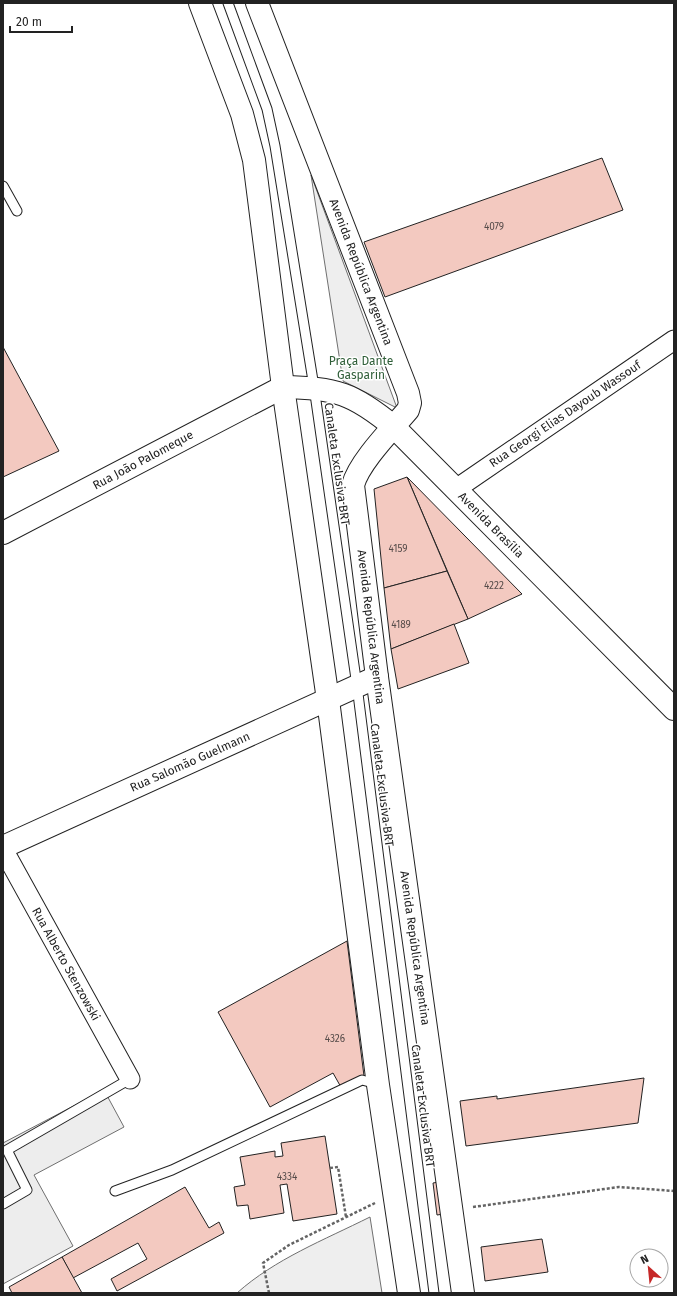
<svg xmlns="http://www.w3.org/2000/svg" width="677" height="1296" font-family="'Fira Sans',sans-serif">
<rect width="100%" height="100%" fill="#fff"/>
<g fill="#eee" stroke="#6f6f6f">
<polygon points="311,175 397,408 343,381"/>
<path d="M370,1217L382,1293H237C275,1259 324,1240 370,1217Z"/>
</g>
<polygon fill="#ededed" stroke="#6f6f6f" points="104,1090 124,1127 34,1175 73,1246 3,1284 3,1143"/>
<g fill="#f3c9c0" stroke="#222">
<polygon points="602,158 623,210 385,297 364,242"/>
<polygon points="3,347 59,451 3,477"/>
<polygon points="407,477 522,594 468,619"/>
<polygon points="407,477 447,571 384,588 374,489"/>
<polygon points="447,571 468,619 391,649 384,588"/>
<polygon points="454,624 469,663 398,689 391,649"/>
<polygon points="347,941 364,1076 342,1089 333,1073 270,1107 218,1012"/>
<polygon points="644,1078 638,1123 466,1146 460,1101 497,1096 497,1099"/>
<polygon points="325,1136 337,1214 293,1221 287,1184 280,1185 284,1213 250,1219 248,1205 237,1206 234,1187 245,1185 240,1157 275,1151 275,1157 283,1156 281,1143"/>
<polygon points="439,1182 444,1214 437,1215 433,1183"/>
<polygon points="185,1187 209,1228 219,1222 224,1233 117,1291 111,1279 147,1259 138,1243 73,1278 62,1257"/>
<polygon points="542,1239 548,1272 485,1281 481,1247"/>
<polygon points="62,1257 82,1293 12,1293 9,1287"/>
</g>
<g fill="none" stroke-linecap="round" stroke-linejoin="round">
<defs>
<g id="service">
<polyline points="228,3 267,109 275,146 314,387 357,686 434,1293"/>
<polyline points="3,186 17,211"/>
<polyline points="115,1191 172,1170 362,1080 377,1084"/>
<polyline points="3,1204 27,1190 7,1150 130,1079"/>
</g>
<g id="minor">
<polyline points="456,489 674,340"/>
<polyline points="3,849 130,1079"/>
</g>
<g id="tertiary">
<polyline points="200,3 242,114 254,160 283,387 328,700 378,1085 409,1293"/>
<path d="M257,3L408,393L410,403L408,410C392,429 359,462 353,485L377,677L463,1293"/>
<path d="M3,533L283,387C336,388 353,393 394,427L674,709"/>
<polyline points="3,847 377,677"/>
</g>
</defs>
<use href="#service" stroke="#222" stroke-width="11"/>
<use href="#minor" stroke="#222" stroke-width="21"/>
<use href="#tertiary" stroke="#222" stroke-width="24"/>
<g stroke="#646464" stroke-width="2.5" stroke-dasharray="3 2" stroke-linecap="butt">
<polyline points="330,1168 338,1167 346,1217"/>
<polyline points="473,1207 619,1187 674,1191"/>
<polyline points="269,1293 263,1263 289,1245 375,1203"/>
</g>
<use href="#service" stroke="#fff" stroke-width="9"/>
<use href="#minor" stroke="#fff" stroke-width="19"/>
<use href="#tertiary" stroke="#fff" stroke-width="22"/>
</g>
<g text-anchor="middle" stroke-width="3" stroke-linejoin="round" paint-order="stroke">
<g font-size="10" fill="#564c4a">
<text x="494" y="230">4079</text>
<text x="398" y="552">4159</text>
<text x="494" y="589">4222</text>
<text x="401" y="628">4189</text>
<text x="335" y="1042">4326</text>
<text x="287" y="1180">4334</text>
</g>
<g font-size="12" fill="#222" stroke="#fff">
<text transform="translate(361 272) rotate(69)" y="4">Avenida República Argentina</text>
<text transform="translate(565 414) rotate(-34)" y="4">Rua Georgi Elias Dayoub Wassouf</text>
<text transform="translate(143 460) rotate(-28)" y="4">Rua João Palomeque</text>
<text transform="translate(337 464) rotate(82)" y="4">Canaleta Exclusiva BRT</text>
<text transform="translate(491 525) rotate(45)" y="4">Avenida Brasília</text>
<text transform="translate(371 627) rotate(83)" y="4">Avenida República Argentina</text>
<text transform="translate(190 762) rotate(-24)" y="4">Rua Salomão Guelmann</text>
<text transform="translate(382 785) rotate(83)" y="4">Canaleta Exclusiva BRT</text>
<text transform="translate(415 948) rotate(82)" y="4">Avenida República Argentina</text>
<text transform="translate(66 964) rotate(61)" y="4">Rua Alberto Stenzowski</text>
<text transform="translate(423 1106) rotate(83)" y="4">Canaleta Exclusiva BRT</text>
</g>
<g font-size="12" fill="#2f5e38" stroke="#fff">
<text x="361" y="365">Praça Dante<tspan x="361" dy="14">Gasparin</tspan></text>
</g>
</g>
<rect width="677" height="1296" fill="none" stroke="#222222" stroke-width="8"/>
<g transform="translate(649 1268) rotate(333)"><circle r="19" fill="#ffffff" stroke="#a7a7a7"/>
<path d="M0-3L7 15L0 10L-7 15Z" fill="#c62828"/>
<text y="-6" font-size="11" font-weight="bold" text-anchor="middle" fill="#222222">N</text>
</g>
<path d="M10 26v6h62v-6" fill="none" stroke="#222222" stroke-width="2"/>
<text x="16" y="26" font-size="12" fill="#222222" stroke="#ffffff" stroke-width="3" paint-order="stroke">20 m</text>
</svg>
